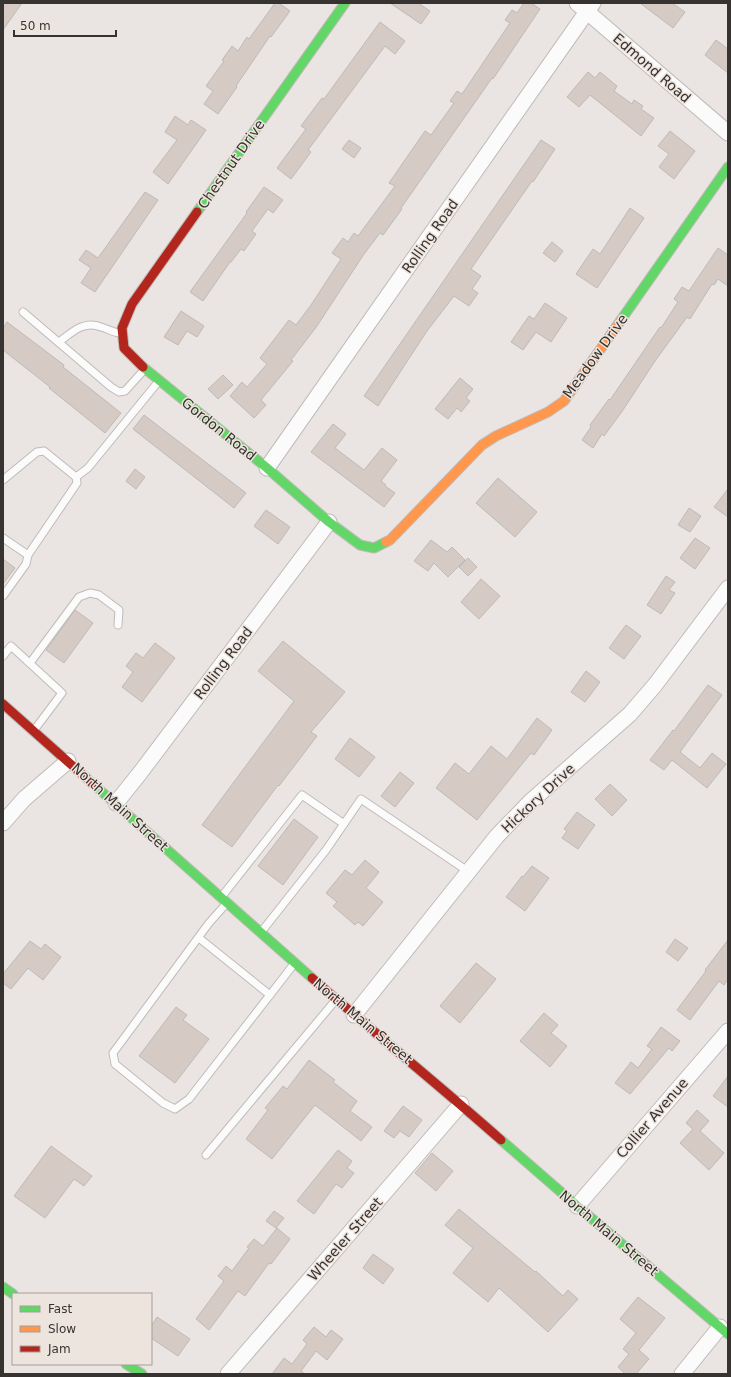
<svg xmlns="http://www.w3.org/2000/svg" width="731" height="1377" font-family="'DejaVu Sans',sans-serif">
<rect width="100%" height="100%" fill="#eae5e2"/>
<g fill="#d6cac4" stroke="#bdbab7">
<polygon points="3,3 22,3 3,30"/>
<polygon points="275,3 279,3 290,11 271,37 270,36 236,86 237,87 218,114 204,104 213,91 206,86 224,61 222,60 232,46 238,51 247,37 249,39"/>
<polygon points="390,3 418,3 430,11 421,24"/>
<polygon points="524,3 531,3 540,9 493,79 492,78 401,208 402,209 383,235 380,233 364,254 317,326 291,360 293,361 261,400 266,405 254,418 230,396 242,382 247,387 267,364 260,358 289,320 296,325 311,305 341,259 332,253 343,238 348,242 354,233 358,236 395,186 389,183 425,131 431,135 454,103 450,101 457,91 462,94 510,23 505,20 512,10 517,13"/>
<polygon points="640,3 672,3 685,12 673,28"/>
<polygon points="380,22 405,41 395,54 385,46 308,150 311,152 291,179 277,168 306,129 301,126 322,98 324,99"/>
<polygon points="716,40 728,49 728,73 705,55"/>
<polygon points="588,72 595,78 600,72 617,86 614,91 632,104 634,100 643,106 641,109 654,118 641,136 590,95 579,107 567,97"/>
<polygon points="175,116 188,125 191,120 206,130 168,184 153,172 177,140 165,132"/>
<polygon points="670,131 695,151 674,179 659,167 669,154 658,146"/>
<polygon points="349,140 361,148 354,158 342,149"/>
<polygon points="541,140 555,149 533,182 532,181 471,269 481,276 472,289 478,293 469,306 454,296 427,331 378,406 364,396"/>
<polygon points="264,187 283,200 273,213 268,209 252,231 256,234 244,251 241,249 231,262 230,262 203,301 190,292 247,213 246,212"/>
<polygon points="145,192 158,200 95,292 81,283 91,268 79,260 86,250 98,258"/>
<polygon points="630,208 644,218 597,288 576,274 593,249 600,254"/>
<polygon points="552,242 563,251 555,262 543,253"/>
<polygon points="718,248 728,255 728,286 718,279 714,285 712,284 690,319 687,317 682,324 655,361 623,410 604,436 602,434 593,448 582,440 591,427 590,425 609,399 610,400 660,327 661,328 678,302 674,299 682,287 689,291"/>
<polygon points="545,303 567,318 551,342 536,332 523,350 511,342 529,316 534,319"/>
<polygon points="181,311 204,326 197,337 187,331 178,345 164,337"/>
<polygon points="7,322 64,365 63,367 121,413 105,433 49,388 50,387 3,350 3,328"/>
<polygon points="223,375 233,385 218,399 208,389"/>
<polygon points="460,378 473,389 466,398 470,401 461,412 457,408 448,419 435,409"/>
<polygon points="144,415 246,493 234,508 133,429"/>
<polygon points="333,424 346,434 335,448 364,470 382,448 397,460 381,481 386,485 385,486 395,493 384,507 311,452"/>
<polygon points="135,469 145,477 136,489 126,481"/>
<polygon points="498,478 537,512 515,537 476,503"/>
<polygon points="728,489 728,517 714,507"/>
<polygon points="689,508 701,516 690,532 678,525"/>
<polygon points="266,510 290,527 278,544 254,526"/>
<polygon points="695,538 710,548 695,569 680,558"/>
<polygon points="431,540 447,552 452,547 465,560 448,577 434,563 428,571 414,561"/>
<polygon points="468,558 477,567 468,576 459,567"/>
<polygon points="3,559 15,568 3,584"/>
<polygon points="666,576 675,582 669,590 675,593 661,614 647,605"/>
<polygon points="481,579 500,596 479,619 461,602"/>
<polygon points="75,610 93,623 64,663 46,650"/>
<polygon points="626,625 641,636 624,659 609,648"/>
<polygon points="283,641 345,692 311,732 317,736 279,786 278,785 232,847 202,825 294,701 258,671"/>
<polygon points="155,643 175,658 142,702 122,687 133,672 126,666 136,653 143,658"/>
<polygon points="586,671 600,682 585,702 571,692"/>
<polygon points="708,685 722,695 680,752 700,768 712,753 726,764 707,788 672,760 664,770 650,760 673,730 674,731"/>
<polygon points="537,718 552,730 534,755 531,753 477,820 436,788 455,763 469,774 491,746 507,759"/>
<polygon points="350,738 375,757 359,777 335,759"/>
<polygon points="400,772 414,783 395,807 381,796"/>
<polygon points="610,784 627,800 612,816 595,799"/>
<polygon points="577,812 595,825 578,849 562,838 567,831 564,829"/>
<polygon points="294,819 318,837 283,885 258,866"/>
<polygon points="365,860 379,872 366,888 383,902 363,926 358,922 355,925 333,906 337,902 326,893 345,870 352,875"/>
<polygon points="532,866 549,878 525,911 506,897 522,876 523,877"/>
<polygon points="675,939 688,948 678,961 666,952"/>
<polygon points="728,940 728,979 724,985 719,981 690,1020 677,1010 706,971 705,970"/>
<polygon points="30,941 41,949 45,944 61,957 43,980 28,968 11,989 3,983 3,974"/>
<polygon points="476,963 496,979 460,1023 440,1006"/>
<polygon points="176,1007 187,1015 183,1020 209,1039 175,1083 139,1056"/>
<polygon points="544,1013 558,1025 551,1033 567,1046 550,1067 520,1041"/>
<polygon points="661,1027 680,1041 672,1051 669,1048 630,1094 615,1083 631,1062 638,1068 652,1049 647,1046"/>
<polygon points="309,1060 335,1080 333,1082 357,1101 350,1111 372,1127 361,1141 315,1105 272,1159 246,1139 268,1110 265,1108 283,1086 287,1089"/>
<polygon points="728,1076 728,1107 713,1096"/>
<polygon points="403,1106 422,1120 409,1137 400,1131 394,1138 384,1131"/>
<polygon points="697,1110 709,1121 700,1131 724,1153 709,1170 680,1143 693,1129 686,1123"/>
<polygon points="51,1146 92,1176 84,1186 74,1179 45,1218 14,1196"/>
<polygon points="338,1150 352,1161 347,1168 354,1173 342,1188 336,1184 314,1214 297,1201"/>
<polygon points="432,1153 453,1171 436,1191 415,1173"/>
<polygon points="459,1209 535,1272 536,1271 563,1296 568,1290 578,1299 548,1332 499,1288 488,1302 453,1273 473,1248 445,1225"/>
<polygon points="274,1211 284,1218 276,1228 266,1221"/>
<polygon points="277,1228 290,1239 271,1264 269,1263 245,1296 238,1291 209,1330 196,1319 224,1281 218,1276 226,1266 232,1271 249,1248 247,1247 254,1239 263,1246"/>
<polygon points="373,1254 394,1269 383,1284 363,1268"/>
<polygon points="638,1297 665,1318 639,1350 649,1359 636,1374 625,1374 618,1367 629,1354 623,1349 636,1333 620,1319"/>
<polygon points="157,1317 190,1339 178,1356 151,1338 151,1327"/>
<polygon points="314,1327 326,1337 331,1330 343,1339 327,1360 316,1351 301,1371 305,1374 272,1374 284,1358 292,1364 307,1344 303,1340"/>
</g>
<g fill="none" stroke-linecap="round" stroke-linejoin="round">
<defs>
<g id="lane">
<polyline points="23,312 111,387 119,392 125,391 144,370"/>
<path d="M59,342C72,332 84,320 101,327C108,329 113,332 119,333"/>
<polyline points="76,477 88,468 158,382"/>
<polyline points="3,480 37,452 44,451 76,477 77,483 28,555 26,564 3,596"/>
<polyline points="3,538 28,555"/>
<polyline points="3,656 11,646 62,693 35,729"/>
<polyline points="30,663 79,597 90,593 99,595 119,610 118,625"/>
<polyline points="223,895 302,795 344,824"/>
<polyline points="226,904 209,923 113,1053 115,1064 163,1103 175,1109 189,1099 294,964"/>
<polyline points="262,931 326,850 361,799 469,872"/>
<polyline points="199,938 270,995"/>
<polyline points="206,1155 334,1002"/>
</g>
<g id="street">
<polyline points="577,3 728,133"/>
<polyline points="267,468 593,3"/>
<polyline points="116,803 140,773 329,522"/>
<polyline points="3,823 24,799 68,761"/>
<polyline points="354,1015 497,836 530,802 630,714 655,685 728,588"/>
<polyline points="577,1206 728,1031"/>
<polyline points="228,1374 461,1104"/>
<polyline points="682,1374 720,1327"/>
</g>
<g id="fast">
<polyline points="197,212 345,3"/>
<polyline points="621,320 728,167"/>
<polyline points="143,367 267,468 329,522 360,545 374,548 386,542"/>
<polyline points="93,784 312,978"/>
<polyline points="501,1140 577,1206 728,1334"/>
<polyline points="3,1287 13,1294"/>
<polyline points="126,1364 142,1374"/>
</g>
<polyline id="slow" points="386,542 390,540 482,445 496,436 548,412 564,401 621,320"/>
<g id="jam">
<polyline points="143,367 124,348 122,328 132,304 197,212"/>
<polyline points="3,704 93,784"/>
<path d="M312,978C374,1033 439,1085 501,1140"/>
</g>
</defs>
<use href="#lane" stroke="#bfbbb8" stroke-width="9"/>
<use href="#street" stroke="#bfbbb8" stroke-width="17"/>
<use href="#fast" stroke="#bfbbb8" stroke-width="11"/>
<use href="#slow" stroke="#bfbbb8" stroke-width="11"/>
<use href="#jam" stroke="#bfbbb8" stroke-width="11"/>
<use href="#lane" stroke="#fcfbfb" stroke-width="7"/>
<use href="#street" stroke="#fcfbfb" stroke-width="15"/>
<use href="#fast" stroke="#63d668" stroke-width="9"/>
<use href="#slow" stroke="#ff974d" stroke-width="9"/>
<use href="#jam" stroke="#b3261e" stroke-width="9"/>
</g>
<g text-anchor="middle" stroke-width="3" stroke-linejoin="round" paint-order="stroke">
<g font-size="14" fill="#373331" stroke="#eee4de">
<text transform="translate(652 68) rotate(41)" y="5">Edmond Road</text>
<text transform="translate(231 164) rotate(-55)" y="5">Chestnut Drive</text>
<text transform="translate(430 236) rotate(-55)" y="5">Rolling Road</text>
<text transform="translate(595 356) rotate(-54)" y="5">Meadow Drive</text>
<text transform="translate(219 429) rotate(39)" y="5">Gordon Road</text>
<text transform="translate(223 663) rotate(-53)" y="5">Rolling Road</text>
<text transform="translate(538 798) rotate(-43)" y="5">Hickory Drive</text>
<text transform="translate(120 807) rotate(42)" y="5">North Main Street</text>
<text transform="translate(363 1021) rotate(40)" y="5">North Main Street</text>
<text transform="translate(652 1118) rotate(-49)" y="5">Collier Avenue</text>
<text transform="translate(609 1233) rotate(40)" y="5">North Main Street</text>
<text transform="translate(345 1239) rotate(-49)" y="5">Wheeler Street</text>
</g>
</g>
<rect width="731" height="1377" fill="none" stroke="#373331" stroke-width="8"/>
<rect x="12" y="1293" width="140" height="72" fill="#eee4de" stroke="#a59d99"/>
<rect x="20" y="1306" width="20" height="6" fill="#63d668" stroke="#a59d99"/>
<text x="48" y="1313" font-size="12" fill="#373331">Fast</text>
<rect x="20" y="1326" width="20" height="6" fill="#ff974d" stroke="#a59d99"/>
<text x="48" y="1333" font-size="12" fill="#373331">Slow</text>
<rect x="20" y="1346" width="20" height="6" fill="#b3261e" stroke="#a59d99"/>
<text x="48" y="1353" font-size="12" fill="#373331">Jam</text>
<path d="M14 30v6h102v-6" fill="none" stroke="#373331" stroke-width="2"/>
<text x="20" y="30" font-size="12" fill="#373331" stroke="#eee4de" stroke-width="3" paint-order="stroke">50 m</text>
</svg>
